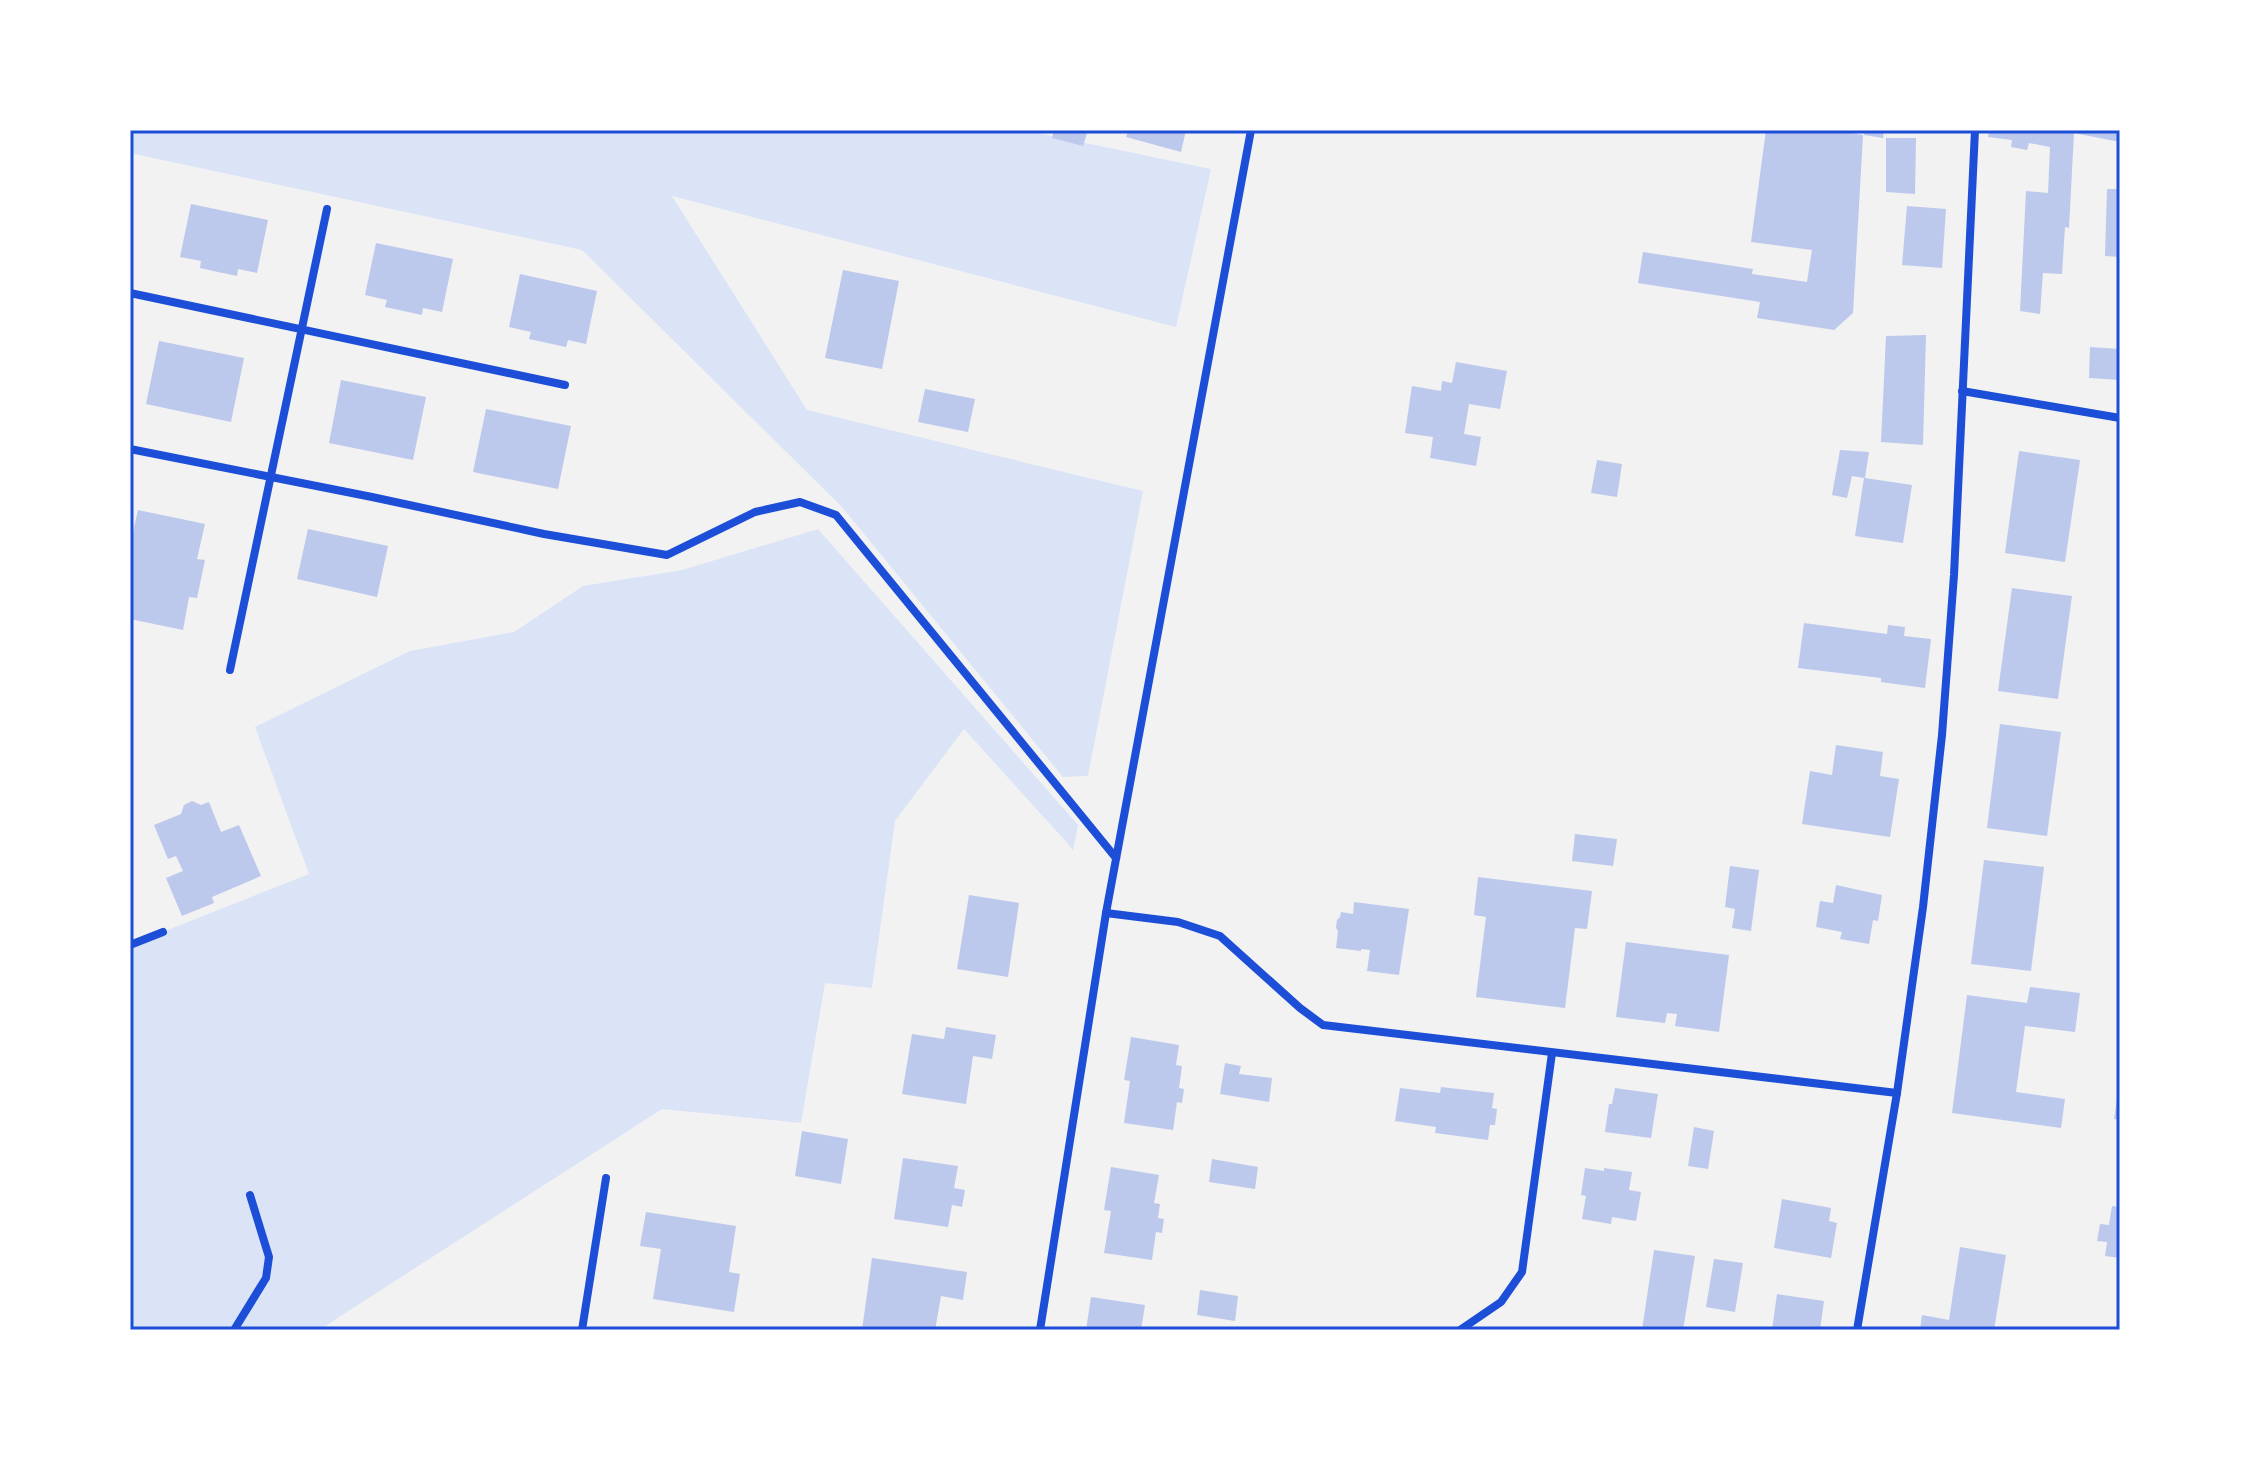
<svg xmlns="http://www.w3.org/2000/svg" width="2250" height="1460" font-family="Roboto,sans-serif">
<rect width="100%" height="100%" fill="#f2f2f2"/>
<g fill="#dbe4f7">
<polygon points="130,130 1023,130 1211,169 1176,327 672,196 807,410 1143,491 1088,776 1063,777 842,507 582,250 130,153"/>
<polygon points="818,529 1078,825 1073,851 1069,845 964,729 895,821 872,988 825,983 801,1123 662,1109 319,1330 130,1330 130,945 309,874 255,727 410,651 514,632 583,586 682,570"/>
</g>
<g fill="#bdc9ec">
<polygon points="1054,130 1088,130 1083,146 1052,138"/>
<polygon points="1128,130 1186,130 1181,152 1126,137"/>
<polygon points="1766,130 1836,130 1863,135 1853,313 1834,330 1757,318 1760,302 1638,283 1643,252 1753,269 1752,274 1807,282 1812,250 1751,242"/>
<polygon points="1865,130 1884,130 1883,138 1864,135"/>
<polygon points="1989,130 2120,130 2120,142 2074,133 2069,228 2065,227 2062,274 2043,273 2040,314 2020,311 2026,191 2048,193 2050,147 2029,143 2027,150 2011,147 2012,140 1988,137"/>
<polygon points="1886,138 1916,138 1915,194 1886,192"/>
<polygon points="2107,189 2120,189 2120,257 2105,256"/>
<polygon points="191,204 268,220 257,273 238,269 237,276 218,272 200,268 201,261 180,257"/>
<polygon points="1907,206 1946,209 1942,268 1902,265"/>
<polygon points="376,243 453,259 442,312 423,308 422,315 385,307 387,300 365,295"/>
<polygon points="843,270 899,281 882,369 825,358"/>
<polygon points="520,274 597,291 586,344 568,340 566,347 529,339 531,332 509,327"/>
<polygon points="1926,335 1923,445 1881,442 1886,336"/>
<polygon points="159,341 244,358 231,422 146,404"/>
<polygon points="2090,347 2120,349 2120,380 2089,378"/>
<polygon points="1456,362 1507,371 1500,409 1469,404 1464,434 1481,437 1476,466 1430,458 1433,437 1405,433 1412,386 1441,391 1442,381 1452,383"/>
<polygon points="341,380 426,397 413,460 329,443"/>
<polygon points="925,389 975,399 968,432 918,422"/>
<polygon points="486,409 571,426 558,489 473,472"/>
<polygon points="1840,450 1869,452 1865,478 1912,485 1903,543 1855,536 1864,478 1852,476 1847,498 1832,495"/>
<polygon points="2019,451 2080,460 2065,562 2005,553"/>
<polygon points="1597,460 1622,464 1617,497 1591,493"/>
<polygon points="138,510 205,524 197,559 205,560 197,598 189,597 183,630 130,619 130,545"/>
<polygon points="308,529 388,546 377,597 297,579"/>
<polygon points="2012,588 2072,596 2058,699 1998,691"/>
<polygon points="1804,623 1887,634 1888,625 1905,627 1904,636 1931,639 1925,688 1881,682 1881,678 1798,668"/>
<polygon points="2000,724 2061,732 2047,836 1987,828"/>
<polygon points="1836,745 1883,752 1880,776 1899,779 1890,837 1802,824 1810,771 1832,775"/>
<polygon points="192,801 201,805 209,802 221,832 239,825 261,876 212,897 214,903 182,916 166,878 183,871 176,856 168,859 154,825 181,814 184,805"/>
<polygon points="1575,834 1617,839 1613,866 1572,861"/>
<polygon points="1984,860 2044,867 2031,971 1971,964"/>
<polygon points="1730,866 1759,870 1751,931 1732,928 1735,909 1725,907"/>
<polygon points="1478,877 1592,891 1587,929 1575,928 1565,1008 1476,997 1486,917 1474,915"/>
<polygon points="1836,885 1882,895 1878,921 1873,920 1869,944 1840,939 1842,932 1816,927 1820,901 1833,903"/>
<polygon points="969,895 1019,903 1008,977 957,969"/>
<polygon points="1354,902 1409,909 1399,975 1367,971 1370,950 1361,949 1361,951 1336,948 1338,931 1336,928 1337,920 1340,917 1341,912 1353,914"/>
<polygon points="1626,942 1729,955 1719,1032 1675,1026 1677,1014 1667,1013 1665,1023 1616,1017"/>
<polygon points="2030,987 2080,993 2075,1032 2025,1026 2016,1092 2065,1099 2061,1128 1952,1113 1967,995 2027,1003"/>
<polygon points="946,1027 996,1035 992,1059 973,1056 966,1104 902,1094 912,1034 944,1039"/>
<polygon points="1131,1037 1179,1045 1176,1065 1182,1066 1179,1088 1184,1089 1182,1103 1177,1102 1173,1130 1124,1123 1130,1081 1124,1080"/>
<polygon points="1225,1063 1241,1066 1239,1074 1272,1078 1269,1102 1220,1094"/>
<polygon points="1441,1087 1494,1093 1492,1108 1497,1109 1495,1125 1490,1125 1488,1140 1435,1133 1436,1127 1395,1121 1400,1088 1440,1093"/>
<polygon points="1615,1088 1658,1094 1651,1138 1605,1132 1609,1104 1612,1104"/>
<polygon points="2118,1091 2120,1091 2120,1120 2114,1119"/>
<polygon points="1694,1127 1714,1131 1708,1169 1688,1166"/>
<polygon points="802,1131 848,1139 841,1184 795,1176"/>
<polygon points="903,1158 958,1166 954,1188 965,1190 962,1207 952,1205 948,1227 894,1219"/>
<polygon points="1212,1159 1258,1167 1255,1189 1209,1182"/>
<polygon points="1111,1167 1159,1175 1154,1203 1160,1204 1158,1218 1164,1219 1162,1233 1156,1232 1152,1260 1104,1253 1111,1211 1104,1210"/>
<polygon points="1585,1168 1604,1171 1604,1168 1632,1172 1629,1190 1641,1192 1636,1221 1612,1217 1611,1224 1582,1219 1586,1196 1581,1195"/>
<polygon points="1782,1199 1831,1208 1829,1221 1837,1223 1831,1258 1774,1248"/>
<polygon points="2112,1206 2120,1207 2120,1258 2105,1256 2107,1242 2097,1241 2100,1224 2109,1225"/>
<polygon points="646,1212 736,1226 729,1272 740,1274 734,1312 653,1299 661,1249 640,1246"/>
<polygon points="1960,1247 2006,1255 1994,1330 1920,1330 1922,1315 1949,1320"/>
<polygon points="1654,1250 1695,1256 1683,1330 1642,1330"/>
<polygon points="872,1258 967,1272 963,1300 941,1296 935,1330 862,1330"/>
<polygon points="1714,1259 1743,1263 1735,1312 1706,1307"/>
<polygon points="1200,1290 1238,1296 1235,1321 1197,1315"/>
<polygon points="1777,1294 1824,1301 1820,1330 1772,1330"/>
<polygon points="1091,1297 1145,1305 1141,1330 1086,1330"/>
</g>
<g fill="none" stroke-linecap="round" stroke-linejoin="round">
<g stroke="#1d4ed8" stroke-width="8">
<polyline points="130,293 565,385"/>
<polyline points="1962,391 2120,418"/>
<polyline points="130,449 372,497 544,534 667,555 755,512 800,502 836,515 1116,858"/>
<polyline points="230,670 327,209"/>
<polyline points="1106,913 1178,922 1220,936 1300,1008 1323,1025 1897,1093"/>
<polyline points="130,945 163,932"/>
<polyline points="234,1330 266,1278 269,1257 250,1195"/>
<polyline points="582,1330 606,1178"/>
<polyline points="1040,1330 1106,913 1251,130"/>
<polyline points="1460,1330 1501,1302 1522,1272 1552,1053"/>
<polyline points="1857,1330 1897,1093 1923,907 1942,735 1954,575 1975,130"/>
</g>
</g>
<rect width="2250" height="1460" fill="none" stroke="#ffffff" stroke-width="264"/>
<rect x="132" y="132" width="1986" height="1196" fill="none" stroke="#1d4ed8" stroke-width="3"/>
</svg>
